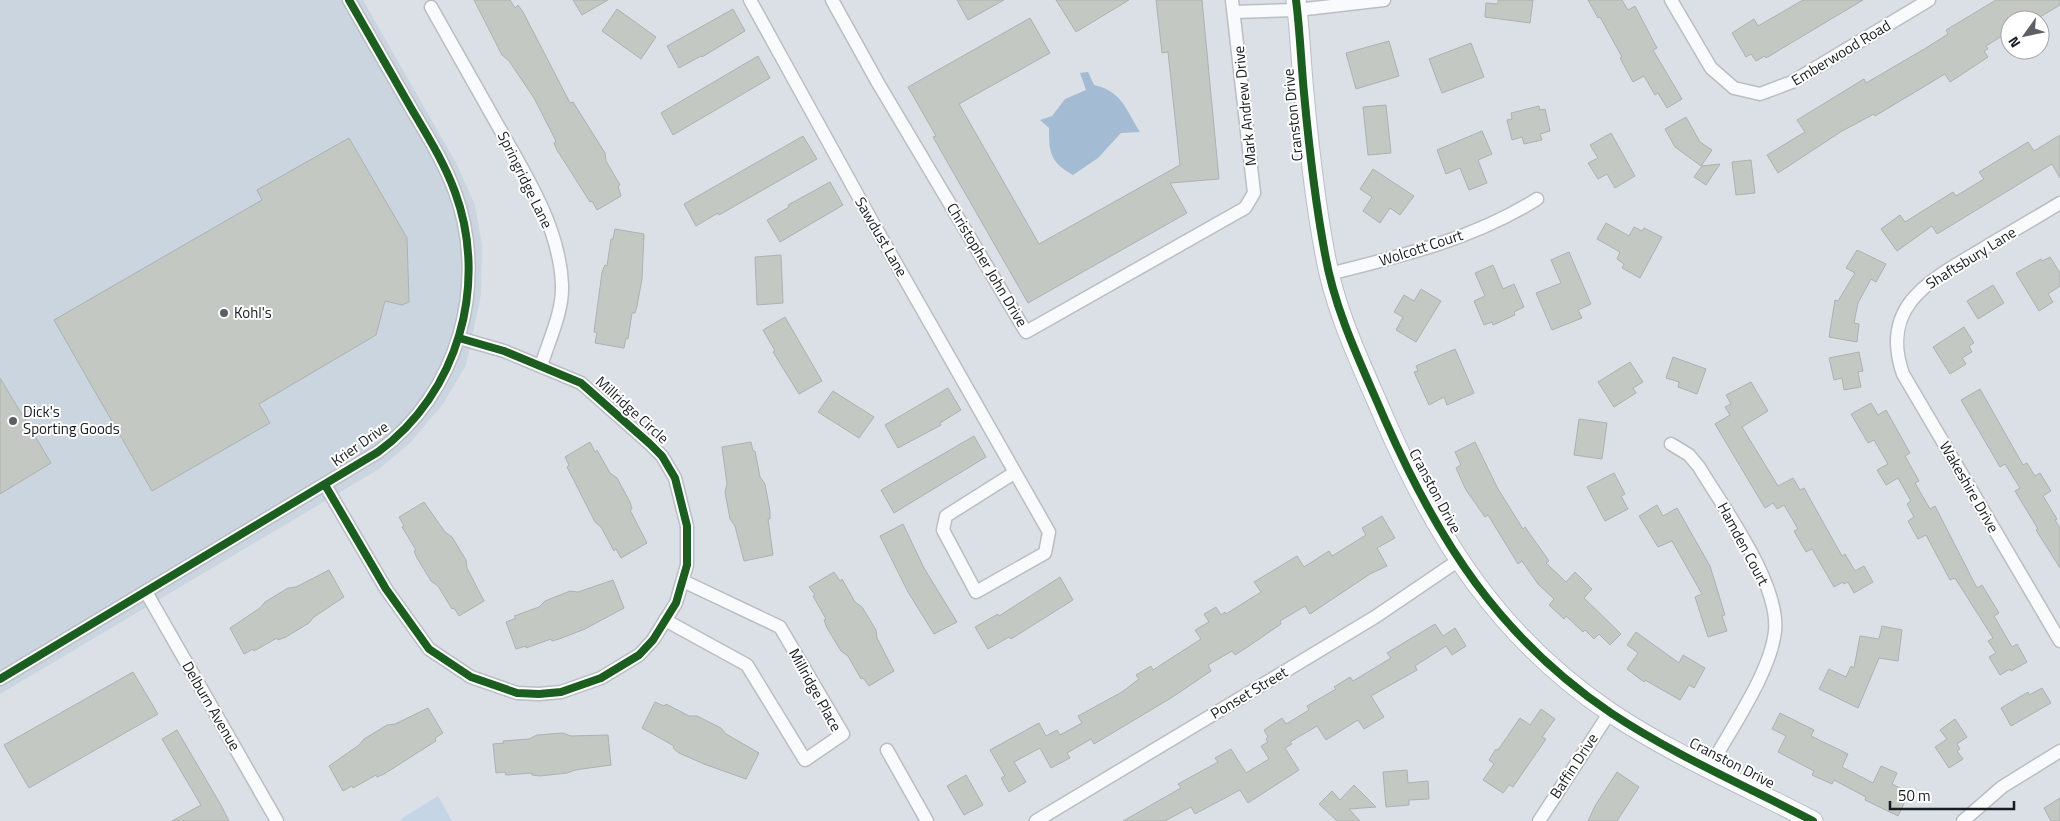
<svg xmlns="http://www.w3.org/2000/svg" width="2060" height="821" font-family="'Titillium Web',sans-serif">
<rect width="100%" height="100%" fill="#dae0e6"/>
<polygon fill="#cad5e0" points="0,0 363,0 456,163 475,205 482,245 481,294 466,365 443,404 410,443 379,469 0,694"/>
<polygon fill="#c5d5e5" points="438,796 452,821 402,821 401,819"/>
<path fill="#a3bcd4" d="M1088,72L1094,85C1122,91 1126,110 1140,132L1121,133L1098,158L1073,175C1050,162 1049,153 1049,128L1040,120L1052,116L1065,99L1086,90L1080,73Z"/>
<g fill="#c3c8c3" stroke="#adb1b1">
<polygon points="474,0 510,0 515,8 518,5 523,12 570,103 573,102 605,153 606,161 620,185 618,186 621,196 597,210 592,201 590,202 557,150 554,143 556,141 534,98 509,61 502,55"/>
<polygon points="573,0 608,0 582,15"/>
<polygon points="957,0 1004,0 968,20"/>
<polygon points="1056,0 1129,0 1076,32"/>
<polygon points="1156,0 1202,0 1219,179 1170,183 1187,213 1028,303 933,137 936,136 908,87 1030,18 1050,53 959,104 1039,244 1180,165 1168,52 1162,53"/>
<polygon points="1498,0 1533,0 1530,23 1485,17 1486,3 1498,4"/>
<polygon points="1588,0 1622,0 1628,10 1635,6 1657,48 1653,50 1682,99 1667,108 1658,93 1655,95 1644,76 1633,82 1620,58 1622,57 1600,17 1598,18"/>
<polygon points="1803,0 1863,0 1766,58 1765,56 1756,61 1751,54 1746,57 1732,33 1754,19 1758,26"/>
<polygon points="1996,0 2060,0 2060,5 2035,20 2010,20 2010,31 1986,46 1988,49 1984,51 1988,57 1961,75 1950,82 1945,74 1875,116 1874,114 1842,131 1778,173 1767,155 1805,132 1797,120 1864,79 1866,83 1926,48 1948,34 1946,30"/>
<polygon points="617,9 656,37 641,59 602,31"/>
<polygon points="733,9 745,31 702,57 701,56 679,68 667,46"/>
<polygon points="1389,41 1399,76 1356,89 1346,53"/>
<polygon points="1471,43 1484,77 1442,93 1429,59"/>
<polygon points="758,56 770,78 673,135 661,113"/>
<polygon points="1386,105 1391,153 1368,155 1363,107"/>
<polygon points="1539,106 1540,110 1545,109 1550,131 1540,134 1542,140 1524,144 1522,137 1512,140 1507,120 1512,119 1511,113"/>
<polygon points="1686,117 1700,142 1712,150 1701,166 1675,147 1665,129"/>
<polygon points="1482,131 1492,154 1478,160 1487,183 1469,190 1460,168 1446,174 1437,150"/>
<polygon points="1611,133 1635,176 1615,188 1607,174 1598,179 1588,163 1598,158 1590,145"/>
<polygon points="2060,135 2060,178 2052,164 1937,234 1932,226 1897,251 1881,229 1900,215 1905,222 1953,192 1956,196 1984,179 1979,172 2028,142 2034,151"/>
<polygon points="803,136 817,159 719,215 718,213 696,226 684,204"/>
<polygon points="349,138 407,238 409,302 402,305 385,301 376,335 259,404 270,423 152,491 54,320 262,200 257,190"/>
<polygon points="1751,160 1755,193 1736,195 1732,162"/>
<polygon points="1720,164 1706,185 1694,177 1702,166"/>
<polygon points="1373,169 1414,196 1400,215 1390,208 1380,223 1363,211 1372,197 1360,189"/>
<polygon points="830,182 843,205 780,242 767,220 789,207 788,205"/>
<polygon points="1606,223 1629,236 1634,227 1642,231 1644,228 1662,237 1640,278 1622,268 1624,264 1617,259 1620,252 1597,239"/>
<polygon points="615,229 644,234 642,279 637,306 635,313 632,313 628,339 626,338 624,348 595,343 597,333 594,332 602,272 605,265 607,266 611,239 613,239"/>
<polygon points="1857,250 1886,264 1876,282 1871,279 1858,303 1854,323 1859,324 1857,342 1829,337 1835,300 1838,301 1855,273 1846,268"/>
<polygon points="1569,252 1591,304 1578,310 1582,318 1552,330 1536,293 1561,283 1551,260"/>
<polygon points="781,255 783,303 757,305 755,257"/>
<polygon points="2050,257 2060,273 2060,286 2048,294 2053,302 2039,311 2016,273 2041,259 2042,261"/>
<polygon points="1493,265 1503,289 1514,284 1524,307 1514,312 1515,315 1493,325 1492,322 1484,325 1474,301 1485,296 1475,273"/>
<polygon points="1993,285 2004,303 1978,319 1967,301"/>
<polygon points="1421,289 1441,301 1416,342 1396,330 1403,317 1394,312 1404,295 1414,301"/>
<polygon points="785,317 822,381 799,394 773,352 775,351 763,330"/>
<polygon points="1964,327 1974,343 1969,346 1972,352 1962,358 1966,364 1950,374 1933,347"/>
<polygon points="1455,349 1474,393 1447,405 1444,397 1429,405 1414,372 1418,371 1416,366"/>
<polygon points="1859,352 1863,371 1858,372 1861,387 1844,390 1842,378 1834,380 1829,358"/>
<polygon points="1673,357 1706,369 1697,394 1678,387 1679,382 1666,378"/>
<polygon points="1630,362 1643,382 1633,388 1636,393 1614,407 1598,382"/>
<polygon points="0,378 51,463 0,494"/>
<polygon points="1751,382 1768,411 1742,427 1778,486 1793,478 1800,490 1804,488 1842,556 1845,554 1855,571 1864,566 1873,582 1854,593 1848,582 1844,584 1843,582 1834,587 1812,549 1806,552 1794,531 1798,529 1784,505 1777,509 1773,503 1765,508 1715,424 1730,415 1725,407 1731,404 1726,395"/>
<polygon points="948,388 961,410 940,423 941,425 898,448 885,425"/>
<polygon points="1980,389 2023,465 2027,463 2035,476 2040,473 2051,491 2043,496 2057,519 2055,520 2060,528 2060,568 2036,530 2038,529 2015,491 2020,488 2005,464 2000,467 1961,400"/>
<polygon points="833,391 874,417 859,438 818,412"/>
<polygon points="1871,403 1878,415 1886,410 1910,453 1905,456 1919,481 1915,483 1930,509 1935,506 1977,588 1982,585 1999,613 1994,616 2012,647 2017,644 2027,662 2011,671 2010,669 2000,675 1989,657 1996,653 1988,641 1993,638 1955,578 1950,580 1926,535 1918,539 1908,521 1914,517 1907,504 1911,501 1898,478 1886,485 1877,470 1888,464 1874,440 1868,443 1851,414"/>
<polygon points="1579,419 1607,423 1602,459 1574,455"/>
<polygon points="974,436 986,457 894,513 881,490"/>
<polygon points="590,442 595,452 597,450 610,473 617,478 630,502 632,509 630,510 647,543 621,558 616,549 614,551 601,527 595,522 567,467 569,465 565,457"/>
<polygon points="751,442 753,451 755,451 760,477 765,484 770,511 770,519 768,519 773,555 744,561 735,526 730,519 725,492 727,484 722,447"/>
<polygon points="1475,442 1498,489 1523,529 1525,527 1549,561 1546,563 1566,582 1575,572 1592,589 1584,598 1621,634 1610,645 1599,634 1594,639 1585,630 1583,632 1566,616 1564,619 1549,605 1554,599 1538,584 1522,561 1518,564 1488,515 1485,517 1466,490 1456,468 1461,465 1455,452"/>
<polygon points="1614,473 1625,494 1621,496 1628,509 1605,521 1587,487"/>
<polygon points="424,502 445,532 452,537 466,560 467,568 484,601 459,616 454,608 452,609 438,586 431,581 417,558 414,551 416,550 402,527 404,526 399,517"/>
<polygon points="1657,505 1663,516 1677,508 1710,566 1725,615 1722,616 1727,631 1708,637 1695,597 1702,594 1672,541 1658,547 1639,516"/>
<polygon points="1382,516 1395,538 1377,548 1387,566 1370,574 1310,614 1305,606 1280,621 1281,624 1246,648 1235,655 1232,651 1208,665 1211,671 1171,698 1094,744 1091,739 1067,753 1070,758 1051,768 1040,748 1014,762 1026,782 1009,792 1001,778 1005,776 990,750 1039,723 1046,736 1057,730 1060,735 1082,723 1078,716 1122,692 1139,679 1136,675 1151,666 1153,670 1201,639 1195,630 1209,622 1204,614 1216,607 1221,615 1225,612 1226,614 1261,592 1254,582 1297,556 1304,567 1329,551 1332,556 1366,535 1362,528"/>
<polygon points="903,524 924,568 957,622 934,634 908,592 880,536"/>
<polygon points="329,570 344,597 314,617 309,623 286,637 278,640 277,638 254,651 253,649 244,654 230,628 260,608 265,602 288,588 296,587"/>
<polygon points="834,572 840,581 842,579 855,602 862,607 876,630 877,638 894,671 869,686 863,678 861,679 848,656 841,651 827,628 824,620 826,619 813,596 815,595 809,587"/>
<polygon points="1060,577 1073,600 1011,639 1009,637 988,649 975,627 998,614 999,616"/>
<polygon points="613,580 624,608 585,629 559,639 552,641 551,639 526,648 526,646 516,649 506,622 516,618 514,616 539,607 545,601 570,591 578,592"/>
<polygon points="1435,624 1443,636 1455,628 1466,646 1452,655 1446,646 1415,666 1417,670 1371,696 1384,717 1364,729 1358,720 1326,740 1317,726 1290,742 1292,744 1285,748 1299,770 1248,803 1240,790 1195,814 1191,807 1165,821 1123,821 1181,788 1178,784 1218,762 1215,758 1231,749 1246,773 1269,759 1261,746 1268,742 1266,739 1268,737 1264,730 1282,718 1286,724 1309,710 1307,706 1336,689 1334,687 1350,677 1353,681 1391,658 1387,653"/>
<polygon points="1882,626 1902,630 1898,661 1879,658 1858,708 1819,689 1829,669 1846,677 1851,666 1854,668 1860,636 1879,639"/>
<polygon points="1636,632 1679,663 1683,655 1705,668 1694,688 1689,685 1680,700 1645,680 1644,682 1627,669 1638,653 1627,645"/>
<polygon points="133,672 158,714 29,788 4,745"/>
<polygon points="2042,688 2051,703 2011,726 2001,708 2028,692 2029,695"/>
<polygon points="655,702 664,706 666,704 689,716 697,716 721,728 726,734 759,753 746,779 704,764 679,753 673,748 674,746 642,728"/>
<polygon points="428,708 443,733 435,738 436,741 384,774 377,777 376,775 353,788 352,786 343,791 329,766 359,745 364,739 387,725 395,724"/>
<polygon points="1541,709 1555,719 1542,737 1546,739 1513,787 1509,785 1503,793 1483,780 1494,764 1489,760 1496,749 1498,750 1520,718 1530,725"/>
<polygon points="1780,713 1814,730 1811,736 1848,754 1842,767 1873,783 1881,766 1897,773 1892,784 1909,793 1898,816 1865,800 1866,797 1834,780 1832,784 1812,775 1814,771 1778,752 1786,736 1772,729"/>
<polygon points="1955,719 1967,737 1957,744 1960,749 1957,751 1963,759 1949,768 1935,747 1947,739 1940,730"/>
<polygon points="177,730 222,807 229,821 172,821 201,805 162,739"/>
<polygon points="563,733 571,736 608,735 611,765 575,770 567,773 540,776 532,775 532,773 506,775 505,772 496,773 493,744 504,743 503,741 529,739 537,735"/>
<polygon points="1407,770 1408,783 1428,781 1429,799 1409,800 1409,805 1386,807 1383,772"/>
<polygon points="1617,772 1639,787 1617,821 1588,821 1595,806"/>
<polygon points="966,775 983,805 964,815 947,786"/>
<polygon points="1354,785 1376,807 1349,809 1360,821 1337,821 1319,804 1332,791 1340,800"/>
<polygon points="2060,798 2060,821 2051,821 2044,808"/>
</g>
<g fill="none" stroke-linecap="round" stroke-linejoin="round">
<defs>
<g id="street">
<polyline points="750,0 873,223 1049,532 1045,553 976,592 943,530 946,516 1014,473"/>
<polyline points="832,0 878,83 1026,332 1245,208 1254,193 1232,0"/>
<polyline points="1671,0 1711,68 1734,88 1760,94 1792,82 1929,0"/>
<path d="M431,7C453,46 475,85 497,124C524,172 560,227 562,285C563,312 549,340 541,366"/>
<polyline points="1234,12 1297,10 1384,0"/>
<path d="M2060,203C2034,219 2007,234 1981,250C1930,280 1879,306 1903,374L2060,641"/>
<path d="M1329,274C1401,256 1474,239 1537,199"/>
<path d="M1671,444L1689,455L1699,467C1723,507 1780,584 1775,631C1771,672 1730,730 1710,767"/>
<polyline points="325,485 386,589 429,649 471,677 517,693 539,694 561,692 601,678 639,655 653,640 676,603 687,565 687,526 675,478 662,456 650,444 581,383 504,351 459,338"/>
<polyline points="146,592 277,821"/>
<polyline points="665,620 747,665 805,760 843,734 780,627 683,581"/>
<path d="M0,679L378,452C458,394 489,284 455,192C444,162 427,135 411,108C390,72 370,36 349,0"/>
<polyline points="887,750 927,821"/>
<polyline points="1036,821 1375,617 1459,560"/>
<polyline points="1539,821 1610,712"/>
<polyline points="1963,821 2002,787 2060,751"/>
</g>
<path id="secondary" d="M1296,0C1300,31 1301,62 1304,93C1309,147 1315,201 1325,254C1335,312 1362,366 1385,420C1438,541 1499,637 1611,713C1674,755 1746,786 1813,821"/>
</defs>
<use href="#street" stroke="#babec3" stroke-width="15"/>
<use href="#secondary" stroke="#babec3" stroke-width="21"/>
<use href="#street" stroke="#f9fafb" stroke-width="12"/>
<use href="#secondary" stroke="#f9fafb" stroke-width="19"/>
<defs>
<g id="cycleway">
<path d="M1296,0C1300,31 1301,62 1304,93C1309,147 1315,201 1325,254C1335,312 1362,366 1385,420C1438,541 1499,637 1611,713C1674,755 1746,786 1813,821"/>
<polyline points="325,485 386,589 429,649 471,677 517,693 539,694 561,692 601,678 639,655 653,640 676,603 687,565 687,526 675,478 662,456 650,444 581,383 504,351 459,338"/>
<path d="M0,679L378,452C458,394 489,284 455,192C444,162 427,135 411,108C390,72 370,36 349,0"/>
</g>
</defs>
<use href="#cycleway" stroke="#fff" stroke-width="11"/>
<use href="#cycleway" stroke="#1b5e20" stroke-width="8"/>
</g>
<g fill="#5c6065" stroke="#fff" stroke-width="2">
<circle cx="224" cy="313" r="5"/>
<circle cx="13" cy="421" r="5"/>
</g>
<g text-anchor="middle" stroke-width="4" stroke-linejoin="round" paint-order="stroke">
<g font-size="15" fill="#181b1f" stroke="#fff">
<text transform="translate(1841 53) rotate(-31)" y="5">Emberwood Road</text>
<text transform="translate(1245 106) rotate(-96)" y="5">Mark Andrew Drive</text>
<text transform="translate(1293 115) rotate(-96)" y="5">Cranston Drive</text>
<text transform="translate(525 180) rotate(64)" y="5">Springridge Lane</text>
<text transform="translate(881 237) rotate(60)" y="5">Sawdust Lane</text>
<text transform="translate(1421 248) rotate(-18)" y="5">Wolcott Court</text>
<text transform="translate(1971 258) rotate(-32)" y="5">Shaftsbury Lane</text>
<text transform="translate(987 265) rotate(59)" y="5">Christopher John Drive</text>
<text transform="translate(632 410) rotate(42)" y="5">Millridge Circle</text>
<text transform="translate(360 444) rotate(-35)" y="5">Krier Drive</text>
<text transform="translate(1969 487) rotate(60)" y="5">Wakeshire Drive</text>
<text transform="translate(1435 491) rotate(62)" y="5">Cranston Drive</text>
<text transform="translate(1743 544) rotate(62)" y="5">Hamden Court</text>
<text transform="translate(815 690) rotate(61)" y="5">Millridge Place</text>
<text transform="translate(1249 693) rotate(-31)" y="5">Ponset Street</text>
<text transform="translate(211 706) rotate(60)" y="5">Delburn Avenue</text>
<text transform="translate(1732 763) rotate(27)" y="5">Cranston Drive</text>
<text transform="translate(1574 766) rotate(-57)" y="5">Baffin Drive</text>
</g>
<g font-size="15" fill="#181b1f" stroke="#fff" text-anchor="start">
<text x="234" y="318">Kohl's</text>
<text x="23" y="417">Dick's<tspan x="23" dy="17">Sporting Goods</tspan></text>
</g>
</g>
<g transform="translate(2025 35) rotate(237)"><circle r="24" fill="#ffffff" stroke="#a3a4a5"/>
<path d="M0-4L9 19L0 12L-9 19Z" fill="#5c6065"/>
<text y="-8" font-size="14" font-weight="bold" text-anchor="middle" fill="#181b1f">N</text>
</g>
<path d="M1890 801v8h124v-8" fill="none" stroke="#181b1f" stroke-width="2.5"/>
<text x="1898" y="801" font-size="15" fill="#181b1f" stroke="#ffffff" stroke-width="4" paint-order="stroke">50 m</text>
</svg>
